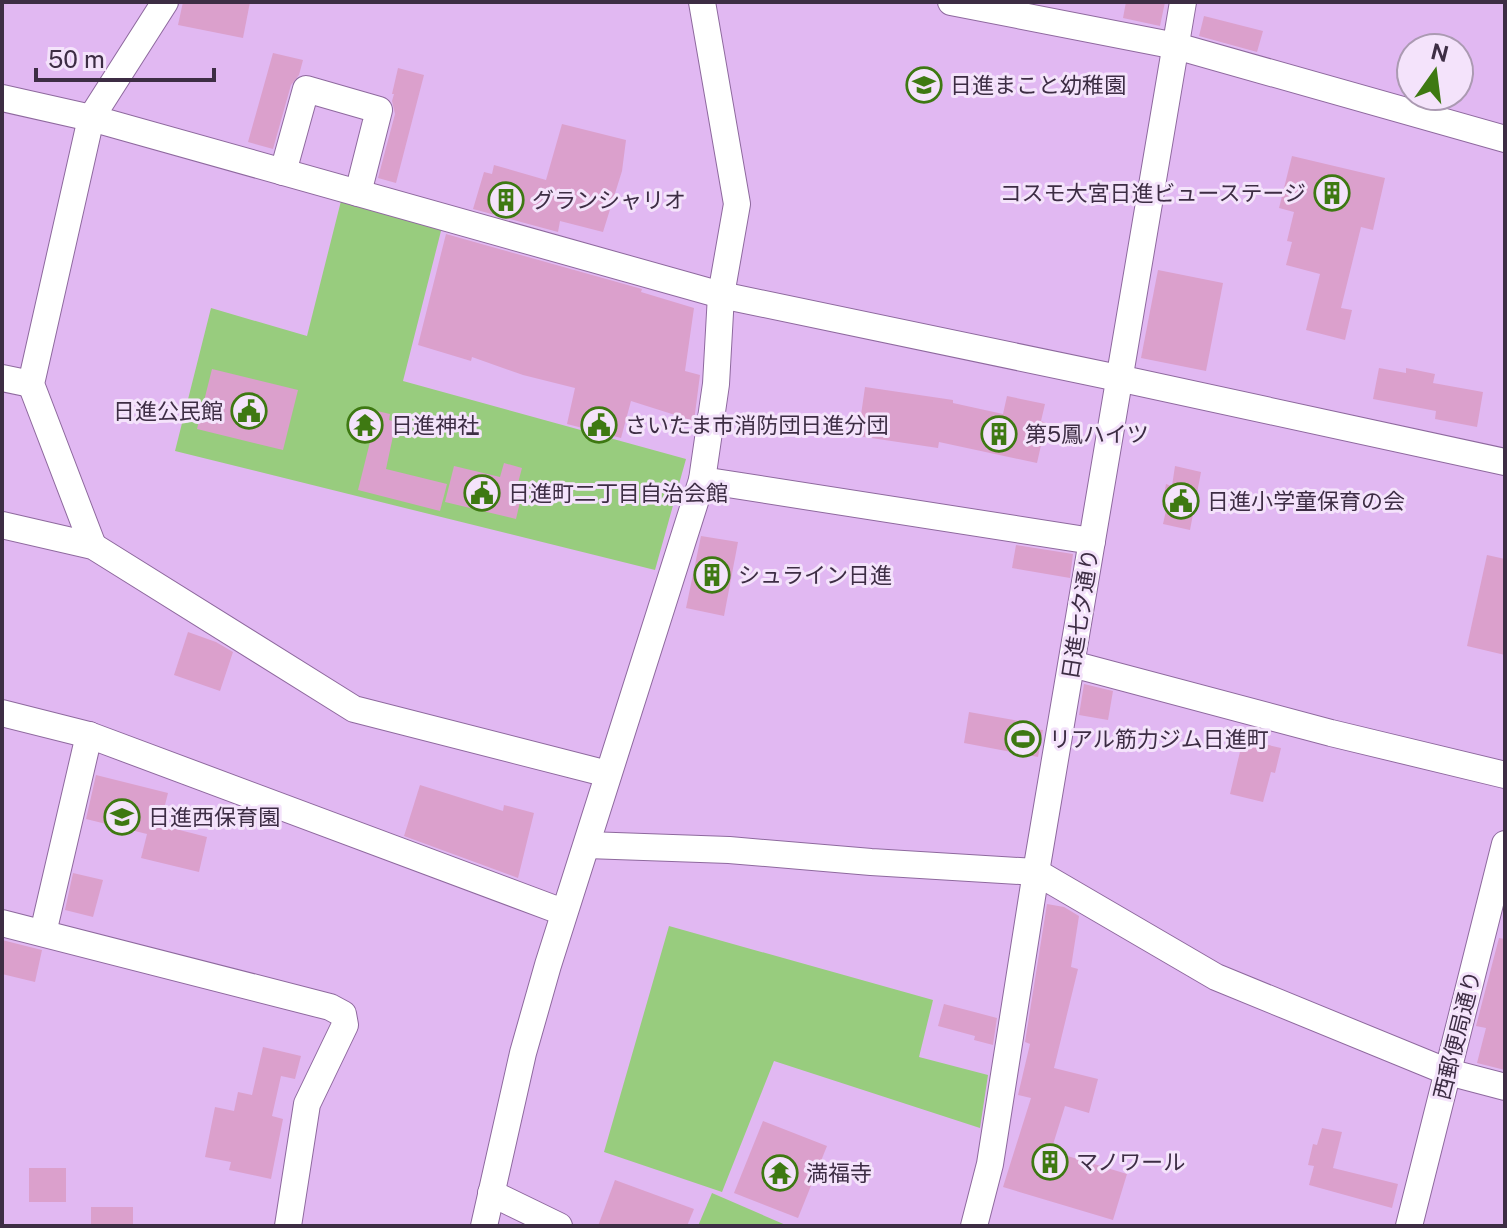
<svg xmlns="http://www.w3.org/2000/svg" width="1507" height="1228" font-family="'Public Sans','Noto Sans JP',sans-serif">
<rect width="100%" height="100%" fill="#e1b8f2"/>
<g fill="#98cc7e">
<polygon points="341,201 442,227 403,381 686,459 655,570 175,451 211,308 307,336"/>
<polygon points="669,926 933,1000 919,1057 988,1075 980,1128 774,1061 722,1192 604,1152"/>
<polygon points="712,1193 788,1226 698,1226"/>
</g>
<g fill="#dba0cc">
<polygon points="183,2 250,2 243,38 178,25"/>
<polygon points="1126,2 1165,2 1160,26 1123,18"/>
<polygon points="1204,16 1263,31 1257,52 1199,36"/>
<polygon points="273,53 303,60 299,75 291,85 273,149 248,142"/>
<polygon points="398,68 424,75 396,183 378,178 395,114 392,101 394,94 392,94"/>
<polygon points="562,124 626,140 622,171 603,232 560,221 558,232 473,209 484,172 492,174 494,165 546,180"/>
<polygon points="1292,156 1385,178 1373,230 1361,227 1341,308 1352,310 1345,340 1306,330 1320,274 1286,265 1292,242 1287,241 1294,212 1279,208"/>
<polygon points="446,234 642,289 641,292 694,308 685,371 700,375 694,421 631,401 621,438 567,424 575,388 523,375 472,357 471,361 418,345"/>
<polygon points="1158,270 1223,283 1206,371 1141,358"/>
<polygon points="1379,368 1406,373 1406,368 1435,374 1433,383 1483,392 1477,427 1435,419 1436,411 1373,399"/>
<polygon points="212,369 298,390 283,450 197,429"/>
<polygon points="865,387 953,400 953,403 1003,414 1007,396 1045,404 1041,421 1046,423 1037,463 939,442 938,448 858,436"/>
<polygon points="364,408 390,414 389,420 396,422 386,469 447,484 440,511 358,490 370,442 359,439"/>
<polygon points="504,463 522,468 518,483 524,485 516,519 445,502 454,466 500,477"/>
<polygon points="1175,466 1201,472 1190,530 1163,524 1167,506 1162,505 1166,484 1172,486"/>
<polygon points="701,536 738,542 724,616 686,608"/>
<polygon points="1016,545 1073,554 1070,578 1012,568"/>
<polygon points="1487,555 1505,559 1505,655 1467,646"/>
<polygon points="188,632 216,642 233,652 220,691 174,675"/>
<polygon points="1084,684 1113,691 1108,720 1079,715"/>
<polygon points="969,712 1036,724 1035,729 1043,730 1038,757 964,743"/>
<polygon points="1243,739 1281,748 1275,773 1271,772 1263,802 1230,794"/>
<polygon points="96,775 168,793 160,825 207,837 199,872 141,858 147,834 86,819"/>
<polygon points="420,785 503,811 504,805 534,813 518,878 404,836"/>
<polygon points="73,873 103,880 93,917 65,910"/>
<polygon points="1047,904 1064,907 1079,916 1071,967 1078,969 1054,1068 1098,1079 1089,1113 1065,1106 1051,1151 1127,1174 1113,1220 1003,1187 1031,1098 1018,1095 1030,1044 1025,1042"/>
<polygon points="1499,938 1505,939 1505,1070 1477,1063 1486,1028 1476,1026"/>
<polygon points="2,940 42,950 35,982 2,974"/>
<polygon points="944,1004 997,1018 993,1045 974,1040 975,1036 938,1026"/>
<polygon points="263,1047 301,1056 295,1079 281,1076 272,1116 283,1119 271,1179 229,1170 231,1162 205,1157 215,1107 234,1111 238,1092 252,1095"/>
<polygon points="763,1121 827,1146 798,1218 734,1193"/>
<polygon points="1322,1128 1342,1132 1333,1168 1398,1184 1392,1208 1309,1185 1314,1166 1308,1165 1313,1144 1317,1145"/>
<rect x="29" y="1168" width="37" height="34"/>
<polygon points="615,1180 694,1209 687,1226 598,1226"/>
<rect x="91" y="1207" width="42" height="19"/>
</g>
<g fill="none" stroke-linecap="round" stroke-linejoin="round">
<defs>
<g id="minor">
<polyline points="951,2 1176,46 1505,139"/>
<polyline points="2,98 91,118 721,295 1118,378 1505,462"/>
<polyline points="283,172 306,89 379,110 358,193"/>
<polyline points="2,378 31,384"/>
<polyline points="702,480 1092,541"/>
<polyline points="2,525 93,546 354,709 608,774"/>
<polyline points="93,546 31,384 91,118 165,2"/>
<polyline points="1072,664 1331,733 1505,775"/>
<polyline points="2,713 89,735 563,912"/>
<polyline points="587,845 729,850 871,862 1036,872 1216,977 1448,1072 1505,1087"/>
<polyline points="2,923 330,1007 343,1014 345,1025 307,1104 288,1226"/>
<polyline points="43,933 89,735"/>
<polyline points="491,1193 559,1226"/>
<polyline points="484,1226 523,1053 548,965 702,480 716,384 721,295 737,204 702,2"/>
<polyline points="974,1226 990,1164 1036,872 1183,2"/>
<polyline points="1409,1226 1505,844"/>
</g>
</defs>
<use href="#minor" stroke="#8e699e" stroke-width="28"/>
<use href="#minor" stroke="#fff" stroke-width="26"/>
</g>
<defs>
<symbol id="school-ring" viewBox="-11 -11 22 22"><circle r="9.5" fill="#f4e3fb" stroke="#3e7912" stroke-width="1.5"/><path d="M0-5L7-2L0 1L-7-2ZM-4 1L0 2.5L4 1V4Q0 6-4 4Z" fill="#3e7912"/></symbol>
<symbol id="building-ring" viewBox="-11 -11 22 22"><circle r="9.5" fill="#f4e3fb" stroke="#3e7912" stroke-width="1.5"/><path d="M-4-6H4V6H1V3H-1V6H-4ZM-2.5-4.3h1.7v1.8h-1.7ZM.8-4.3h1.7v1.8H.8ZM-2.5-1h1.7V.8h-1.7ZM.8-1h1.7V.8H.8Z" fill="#3e7912"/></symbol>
<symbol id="civic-ring" viewBox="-11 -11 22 22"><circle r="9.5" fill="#f4e3fb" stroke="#3e7912" stroke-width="1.5"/><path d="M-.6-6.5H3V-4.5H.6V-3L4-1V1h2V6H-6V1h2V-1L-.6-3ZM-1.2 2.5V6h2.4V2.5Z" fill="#3e7912"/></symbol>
<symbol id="temple-ring" viewBox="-11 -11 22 22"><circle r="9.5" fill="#f4e3fb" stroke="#3e7912" stroke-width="1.5"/><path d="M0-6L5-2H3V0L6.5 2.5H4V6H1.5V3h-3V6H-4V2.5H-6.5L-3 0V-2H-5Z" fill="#3e7912"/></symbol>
<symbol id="stadium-ring" viewBox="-11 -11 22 22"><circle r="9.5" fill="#f4e3fb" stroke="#3e7912" stroke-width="1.5"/><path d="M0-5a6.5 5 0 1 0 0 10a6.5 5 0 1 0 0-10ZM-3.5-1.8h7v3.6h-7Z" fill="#3e7912"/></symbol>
</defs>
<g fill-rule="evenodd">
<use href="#school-ring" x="904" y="65" width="40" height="40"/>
<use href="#building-ring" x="1312" y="173" width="40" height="40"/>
<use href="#building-ring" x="486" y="180" width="40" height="40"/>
<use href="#civic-ring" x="229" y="391" width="40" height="40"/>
<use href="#temple-ring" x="345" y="405" width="40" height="40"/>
<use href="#civic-ring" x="579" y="405" width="40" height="40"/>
<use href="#building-ring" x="979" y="414" width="40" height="40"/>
<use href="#civic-ring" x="462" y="473" width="40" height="40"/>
<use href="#civic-ring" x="1161" y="481" width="40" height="40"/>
<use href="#building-ring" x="692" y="555" width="40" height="40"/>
<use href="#stadium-ring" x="1003" y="719" width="40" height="40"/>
<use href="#school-ring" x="102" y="797" width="40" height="40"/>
<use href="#building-ring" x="1030" y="1142" width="40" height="40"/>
<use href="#temple-ring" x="760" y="1153" width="40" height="40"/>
</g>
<g text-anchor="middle" stroke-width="6" stroke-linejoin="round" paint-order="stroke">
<g font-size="22" fill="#3d2d44" stroke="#f4e3fb" text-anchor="start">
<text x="950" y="93">日進まこと幼稚園</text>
<text x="1306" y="201" text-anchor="end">コスモ大宮日進ビューステージ</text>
<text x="532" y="208">グランシャリオ</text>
<text x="223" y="419" text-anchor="end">日進公民館</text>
<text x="391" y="433">日進神社</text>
<text x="625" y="433">さいたま市消防団日進分団</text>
<text x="1025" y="442">第5鳳ハイツ</text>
<text x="508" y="501">日進町二丁目自治会館</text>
<text x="1207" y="509">日進小学童保育の会</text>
<text x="738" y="583">シュライン日進</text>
<text x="1049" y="747">リアル筋力ジム日進町</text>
<text x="148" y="825">日進西保育園</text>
<text x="1076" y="1170">マノワール</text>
<text x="806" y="1181">満福寺</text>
</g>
<g font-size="22" fill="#3d2d44" stroke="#f4e3fb">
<text transform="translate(1080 614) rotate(-81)" y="8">日進七夕通り</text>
<text transform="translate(1457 1035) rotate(-76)" y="8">西郵便局通り</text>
</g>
</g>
<rect width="1507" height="1228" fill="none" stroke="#3d2d44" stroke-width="8"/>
<g transform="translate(1435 72) rotate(14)"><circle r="38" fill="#f4e3fb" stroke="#ab9ab2" stroke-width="2"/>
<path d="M0-6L14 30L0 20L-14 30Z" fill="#3e7912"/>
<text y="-12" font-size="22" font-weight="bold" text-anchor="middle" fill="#3d2d44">N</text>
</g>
<path d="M36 68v12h178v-12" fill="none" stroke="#3d2d44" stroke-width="4"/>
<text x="48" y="68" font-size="24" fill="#3d2d44" stroke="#f4e3fb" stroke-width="6" paint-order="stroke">50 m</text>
</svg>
